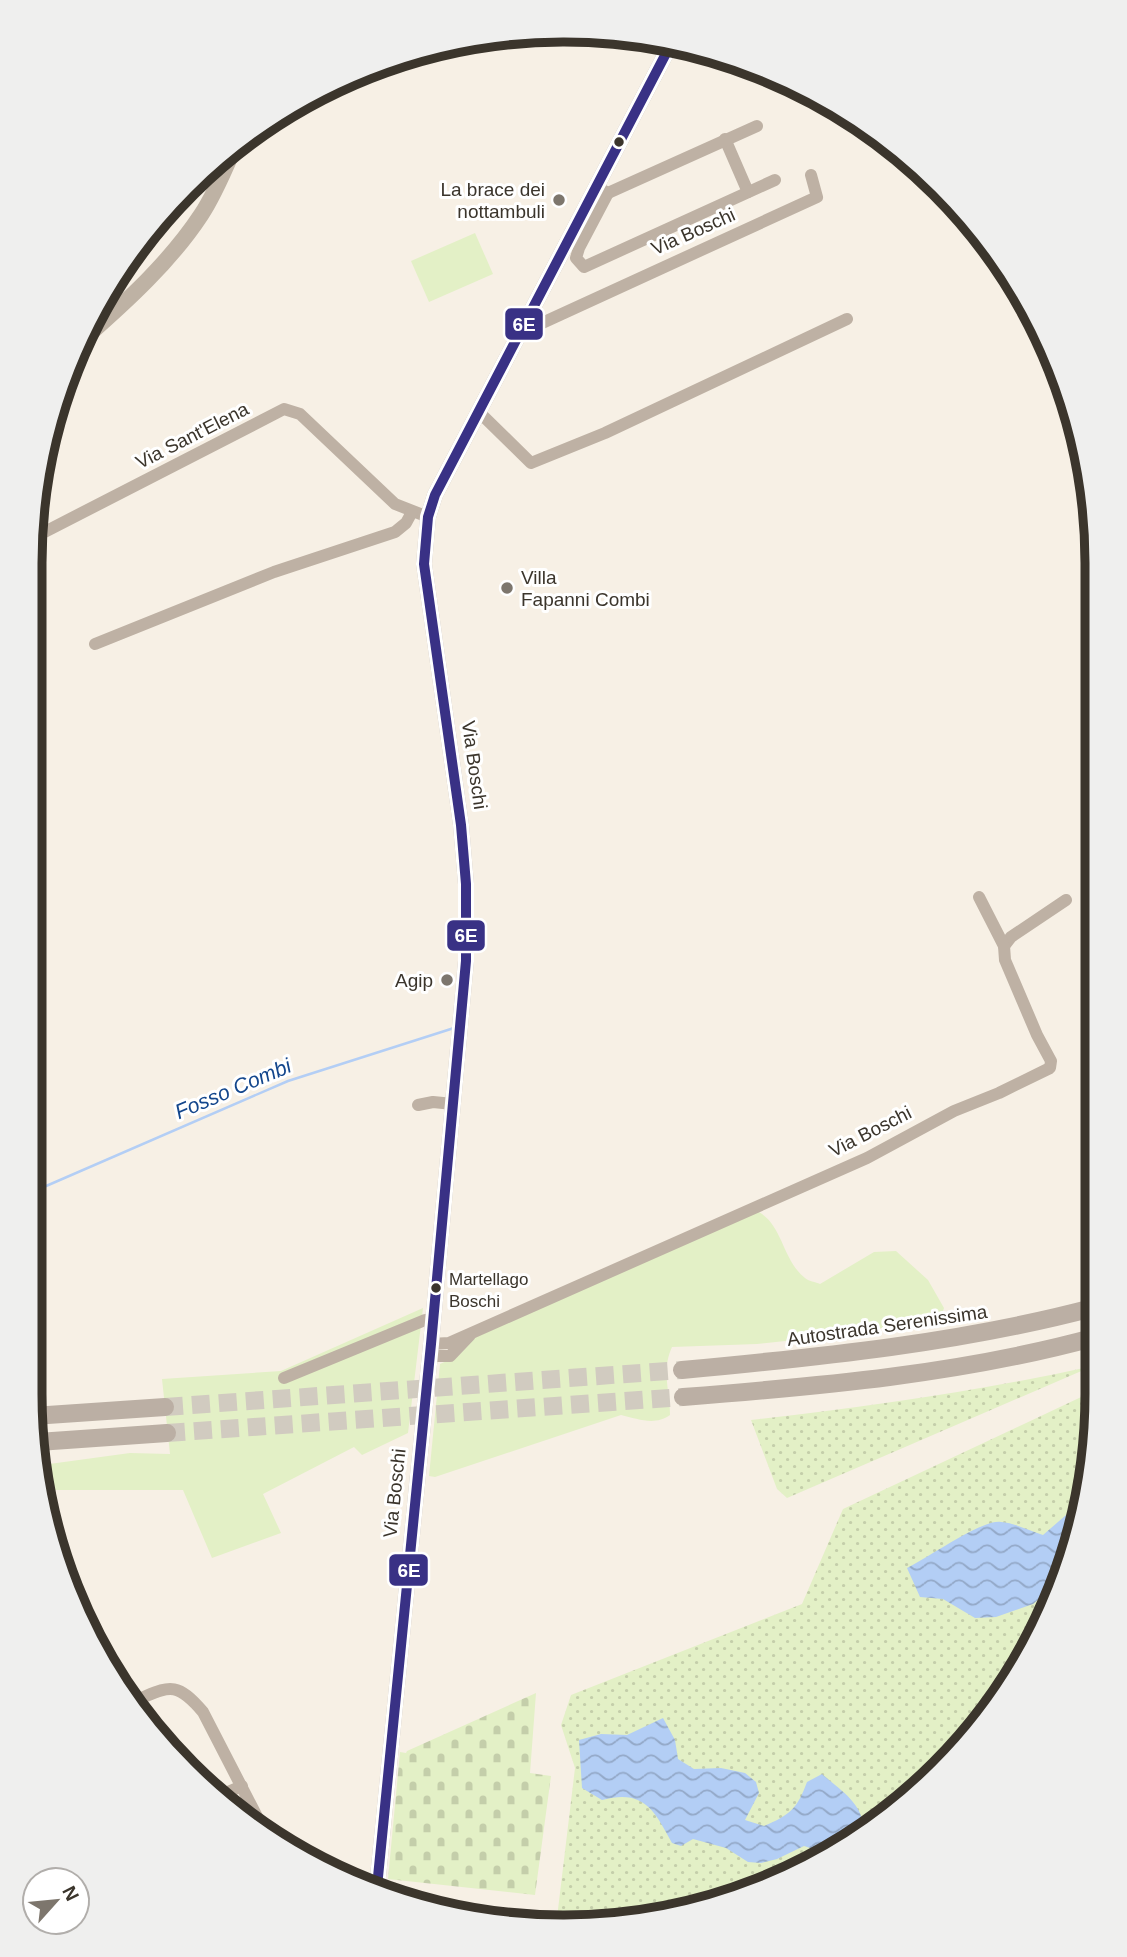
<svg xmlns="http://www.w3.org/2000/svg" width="1127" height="1957" font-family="Arial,sans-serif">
<defs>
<pattern id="grass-dots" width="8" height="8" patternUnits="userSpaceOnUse" patternTransform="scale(1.75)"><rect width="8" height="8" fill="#e3f0c6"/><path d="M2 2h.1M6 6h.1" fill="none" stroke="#c4ceaa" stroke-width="1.8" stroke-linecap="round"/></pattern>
<pattern id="cemetery-stones" width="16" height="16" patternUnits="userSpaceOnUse" patternTransform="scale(1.75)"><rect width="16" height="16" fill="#e3f0c6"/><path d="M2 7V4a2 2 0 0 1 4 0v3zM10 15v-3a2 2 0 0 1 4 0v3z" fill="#c4ceaa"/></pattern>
<pattern id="water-waves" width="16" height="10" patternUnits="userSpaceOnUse" patternTransform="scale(1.75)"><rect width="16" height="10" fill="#b3cef5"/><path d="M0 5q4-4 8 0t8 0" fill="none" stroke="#93a8c7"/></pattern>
</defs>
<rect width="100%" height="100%" fill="#f7f0e5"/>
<g fill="url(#grass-dots)">
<path d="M1093,1366L787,1498L777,1489L751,1420C866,1407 980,1391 1093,1366Z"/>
<polygon points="1096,1390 1096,1429 1069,1565 1008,1690 889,1817 735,1899 564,1927 556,1926 575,1768 561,1725 571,1695 802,1604 843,1509"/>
</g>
<polygon fill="url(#cemetery-stones)" points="536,1693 530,1773 551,1776 535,1895 388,1879 400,1752 406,1753 407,1751"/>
<g fill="#e3f0c6">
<polygon points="475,233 493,274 429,302 411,261"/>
<path d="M757,1211C783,1224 782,1260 805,1278C808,1281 816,1282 820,1284L874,1252L896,1251L928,1280L944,1308L941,1317L850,1334L757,1344L672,1347C661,1371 670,1390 670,1415C655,1426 638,1419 621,1415L435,1477L429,1476L440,1364L458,1356L476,1337Z"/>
<polygon points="423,1308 408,1433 362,1455 354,1447 263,1494 281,1533 212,1558 183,1490 46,1490 42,1465 130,1453 170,1454 162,1379 281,1371"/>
</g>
<g fill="url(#water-waves)">
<path d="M1081,1502L1069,1565L1062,1579L1033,1604L996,1617L975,1618L943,1599L920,1597L907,1568C928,1558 982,1519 1001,1522C1015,1523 1030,1531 1043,1535Z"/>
<path d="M663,1718L675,1740L678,1759L694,1769L721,1768L745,1773L756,1782L759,1793L745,1820L764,1826C790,1815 797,1809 807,1782L822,1774C839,1789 867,1806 862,1831L823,1852L804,1846L777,1859L761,1863L748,1862L726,1848L693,1839L681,1846L672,1843C654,1810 644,1789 602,1800L582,1788L579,1740L601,1734L627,1735Z"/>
</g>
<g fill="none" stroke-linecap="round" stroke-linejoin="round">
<polyline stroke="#b3cef5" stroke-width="2.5" points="30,1193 288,1081 454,1028"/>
<g stroke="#d1cbc0" stroke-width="18" stroke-dasharray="18 9" stroke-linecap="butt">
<polyline points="165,1407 682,1370"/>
<polyline points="167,1433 683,1397"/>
</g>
<g stroke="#beb1a4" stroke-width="12">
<polyline points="725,139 748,192"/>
<polyline points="597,187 608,193 579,248 576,258 584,267 775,180"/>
<polyline points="608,193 757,126"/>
<polyline points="527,321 540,324 817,197 811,175"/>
<polyline points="479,412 531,463 605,433 847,319"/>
<polyline points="31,539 284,409 300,414 395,504 428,517"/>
<polyline points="95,644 274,572 395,532 406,523 412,512"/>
<polyline points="1004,946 1011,937 1066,900"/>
<polyline points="418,1105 433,1102 453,1104"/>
<polyline points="431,1344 449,1343 867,1158 954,1111 999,1093 1050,1068 1051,1061 1037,1035 1005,960 1004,946 979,897"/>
<polyline points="430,1356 450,1356 470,1335"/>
<polyline points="284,1378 425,1320 433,1320"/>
<path d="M131,1702C168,1688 174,1678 203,1712L268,1838"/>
<polyline points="221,1795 242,1786"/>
</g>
<g stroke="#beb2a4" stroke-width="16">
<path d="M85,338C127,301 170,262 201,215C215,194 225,169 235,146"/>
<polyline points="377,1887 431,1344 466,961 466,884 461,825 424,564 428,517 435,495 672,42"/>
</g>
<g stroke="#bbafa4" stroke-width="18">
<path d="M682,1370C821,1357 961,1343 1096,1307"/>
<path d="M683,1397C822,1386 961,1374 1096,1337"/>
<polyline points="33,1416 165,1407"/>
<polyline points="38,1442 167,1433"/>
</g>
<defs>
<polyline id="bus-1" points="377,1887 431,1344 466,961 466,884 461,825 424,564 428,517 435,495 672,42"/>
</defs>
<use href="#bus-1" stroke="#fff" stroke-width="16"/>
<use href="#bus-1" stroke="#393185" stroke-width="10"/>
</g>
<g fill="#3b352c" stroke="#fff" stroke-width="2.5">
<circle cx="619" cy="142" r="6"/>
<circle cx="436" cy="1288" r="6"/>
</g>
<g fill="#7d766d" stroke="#fff" stroke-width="2.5">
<circle cx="559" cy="200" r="7"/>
<circle cx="507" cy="588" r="7"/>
<circle cx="447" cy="980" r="7"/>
</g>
<g text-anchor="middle" stroke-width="6" stroke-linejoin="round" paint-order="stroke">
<g font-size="17" fill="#3b352c" stroke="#fff" text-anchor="start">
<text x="449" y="1285">Martellago<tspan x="449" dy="22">Boschi</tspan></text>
</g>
<g font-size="19" fill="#3b352c" stroke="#fff" text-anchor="end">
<text x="545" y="196">La brace dei<tspan x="545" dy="22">nottambuli</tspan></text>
<text x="521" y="584" text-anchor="start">Villa<tspan x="521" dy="22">Fapanni Combi</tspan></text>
<text x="433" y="987">Agip</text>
</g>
<g font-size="19" fill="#3b352c" stroke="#fff">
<text transform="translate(693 231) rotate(-24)" y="7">Via Boschi</text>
<text transform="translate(192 435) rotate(-27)" y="7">Via Sant'Elena</text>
<text transform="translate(475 765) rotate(82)" y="7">Via Boschi</text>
<text transform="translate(870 1131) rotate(-27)" y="7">Via Boschi</text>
<text transform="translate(887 1325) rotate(-8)" y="7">Autostrada Serenissima</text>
<text transform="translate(394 1493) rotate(-84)" y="7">Via Boschi</text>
</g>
<g font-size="21" font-style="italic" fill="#13468c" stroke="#fff">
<text transform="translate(233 1089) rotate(-23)" y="7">Fosso Combi</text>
</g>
</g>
<path d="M0 0H1127V1957H0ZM563 42H564A521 521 0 0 1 1085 563V1394A521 521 0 0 1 564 1915H563A521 521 0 0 1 42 1394V563A521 521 0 0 1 563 42Z" fill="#efefee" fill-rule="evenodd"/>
<path fill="none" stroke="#3b352c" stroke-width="9" d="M563 42H564A521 521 0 0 1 1085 563V1394A521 521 0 0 1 564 1915H563A521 521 0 0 1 42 1394V563A521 521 0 0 1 563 42Z"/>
<g stroke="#fff" stroke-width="2.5">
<rect x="504" y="307" width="40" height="34" rx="7" fill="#393185"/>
<rect x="446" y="919" width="40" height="33" rx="7" fill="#393185"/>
<rect x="388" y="1553" width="41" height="34" rx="7" fill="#393185"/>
</g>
<g font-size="19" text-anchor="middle" font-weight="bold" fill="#fff">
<text x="524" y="331">6E</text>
<text x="466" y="942">6E</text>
<text x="409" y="1577">6E</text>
</g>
<g transform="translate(56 1901) rotate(63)"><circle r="33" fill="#ffffff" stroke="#b1aeab" stroke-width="2"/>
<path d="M0-5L12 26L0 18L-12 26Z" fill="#7d766d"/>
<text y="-10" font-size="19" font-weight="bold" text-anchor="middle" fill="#3b352c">N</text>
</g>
</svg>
